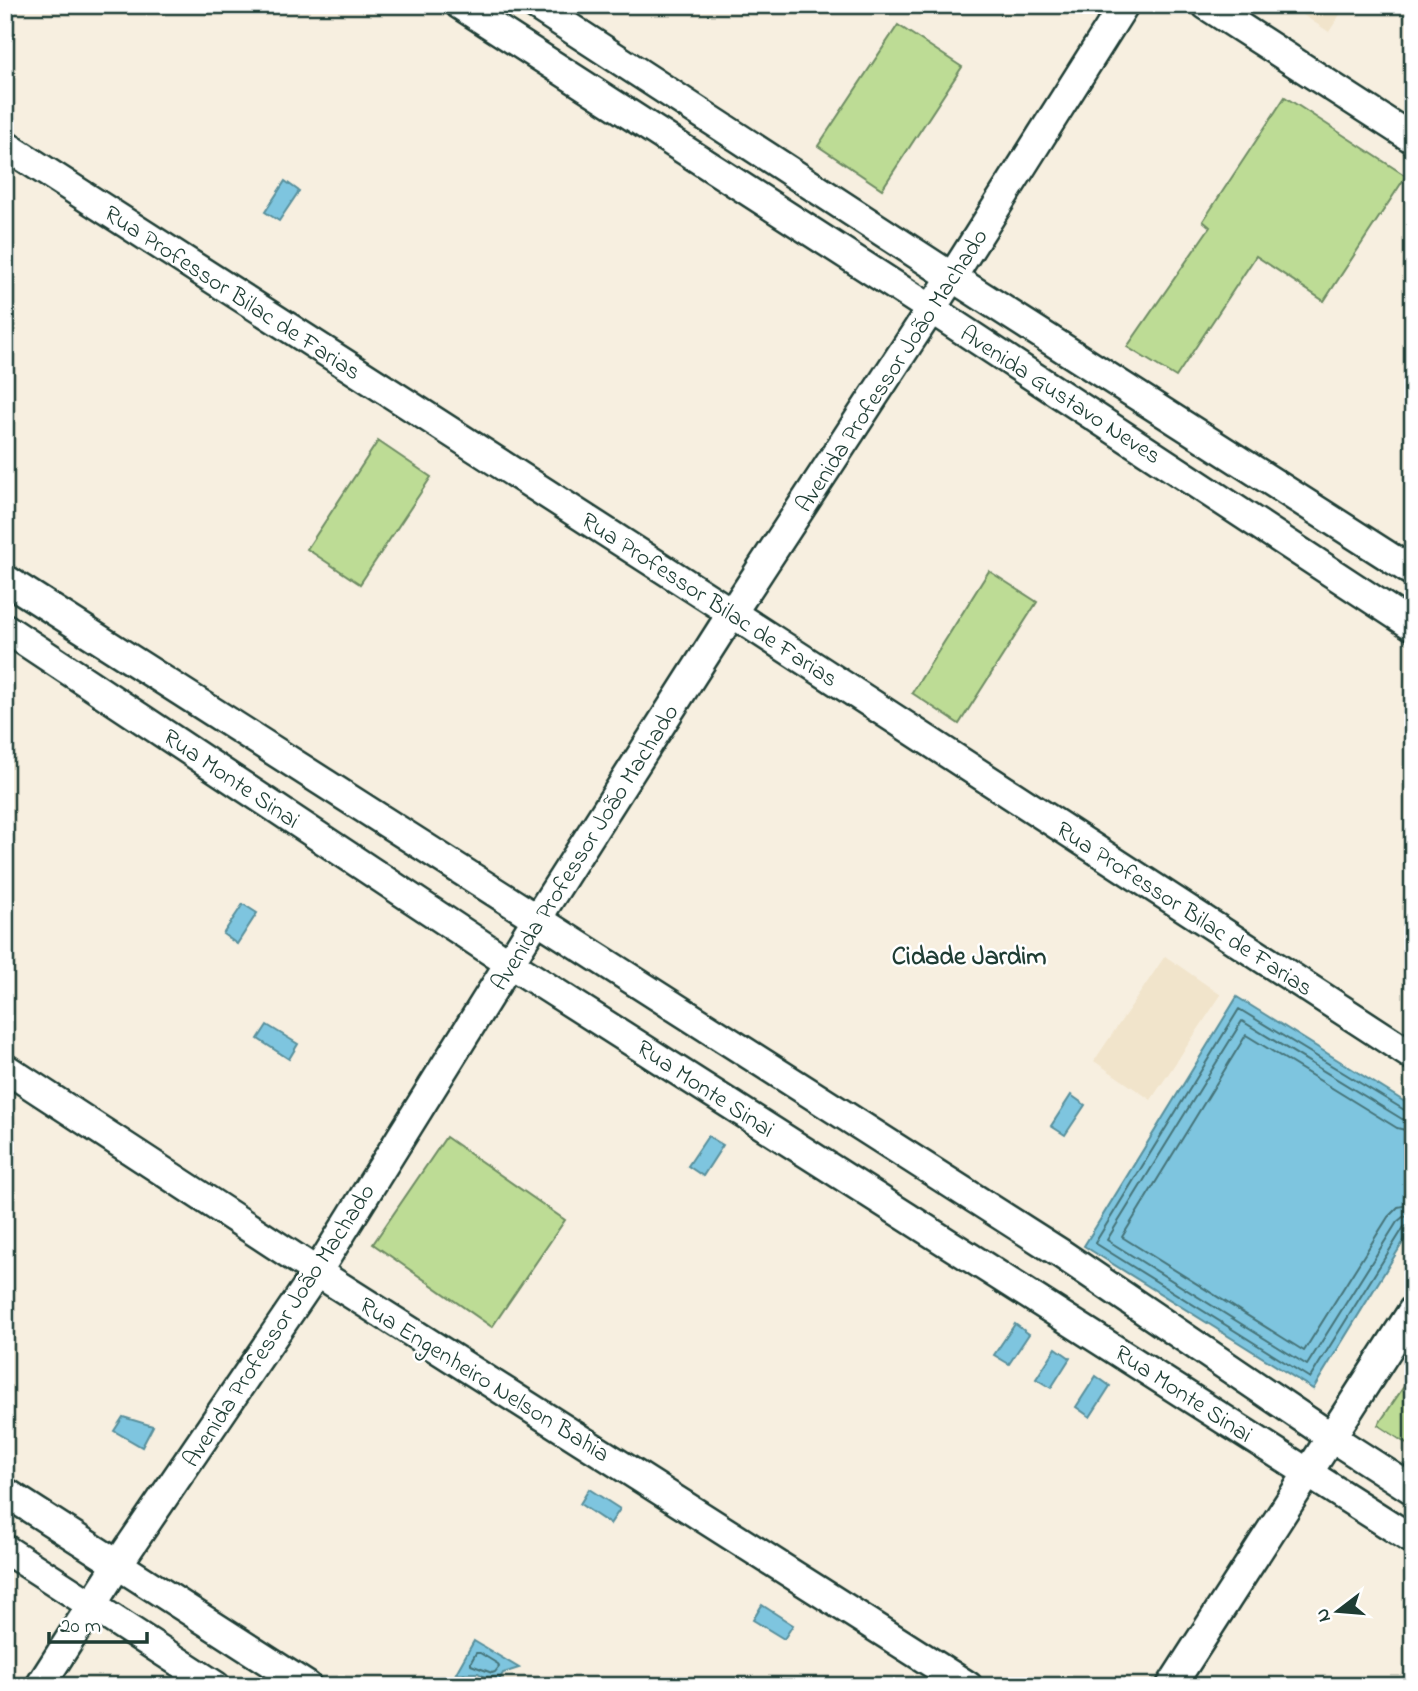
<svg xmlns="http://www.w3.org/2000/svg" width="1418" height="1691" font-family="'Indie Flower',sans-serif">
<rect width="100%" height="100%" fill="#f7efe0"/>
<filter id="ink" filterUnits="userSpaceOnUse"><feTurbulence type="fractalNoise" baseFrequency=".0143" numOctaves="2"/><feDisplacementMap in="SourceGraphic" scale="14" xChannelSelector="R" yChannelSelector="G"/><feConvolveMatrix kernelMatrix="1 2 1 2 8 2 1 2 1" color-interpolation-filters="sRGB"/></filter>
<g filter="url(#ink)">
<g fill="#f1e4cb">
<polygon points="1288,5 1346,5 1329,32"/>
<polygon points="1165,956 1221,995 1151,1100 1094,1061"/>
</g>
<g fill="#bddc95" stroke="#6e8c64" stroke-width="2">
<polygon points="898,25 962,67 882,189 818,146"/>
<polygon points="1285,97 1406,176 1324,301 1256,256 1176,377 1127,347 1210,227 1203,221"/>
<polygon points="378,441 431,477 360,584 307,549"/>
<polygon points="989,571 1037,602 959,724 912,693"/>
<polygon points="446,1137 565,1220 492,1327 373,1244"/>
<polygon points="1413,1373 1413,1448 1378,1425"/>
</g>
<g fill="#7ec5df" stroke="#588f9b" stroke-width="2">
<polygon points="285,181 299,191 279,221 265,212"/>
<polygon points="243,904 257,913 237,944 223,934"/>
<polygon points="1237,997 1413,1107 1413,1226 1313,1389 1084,1246"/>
<polygon points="267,1025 298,1044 289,1059 258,1039"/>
<polygon points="1071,1095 1085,1105 1065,1135 1051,1126"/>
<polygon points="708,1136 723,1145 703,1176 688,1166"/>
<polygon points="1015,1324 1029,1334 1009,1364 994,1355"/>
<polygon points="1056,1348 1070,1358 1051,1388 1036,1379"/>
<polygon points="1096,1376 1110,1386 1090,1417 1076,1407"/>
<polygon points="123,1417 153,1426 142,1447 114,1431"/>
<polygon points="589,1489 620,1509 610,1524 580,1504"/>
<polygon points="762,1605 793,1625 784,1639 753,1620"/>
<polygon points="474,1641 519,1668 503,1673 497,1684 478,1673 456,1673"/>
</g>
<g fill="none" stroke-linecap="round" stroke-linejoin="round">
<g stroke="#457378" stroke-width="2">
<polyline points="1413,1112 1406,1111 1239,1009 1095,1243 1310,1378 1404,1227 1413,1224"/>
<polyline points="1413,1121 1402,1119 1242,1021 1107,1240 1307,1365 1397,1222 1403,1217 1413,1215"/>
<polyline points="1413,1132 1397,1128 1246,1035 1122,1237 1304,1351 1388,1217 1398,1207 1413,1204"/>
<polygon points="476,1653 480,1653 498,1664 499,1667 495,1672 492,1673 471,1665 471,1662"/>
</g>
<defs>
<g id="street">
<polyline points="460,5 931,309 1413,626"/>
<polyline points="535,5 952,277 1413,572"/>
<polyline points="1206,5 1413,139"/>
<polyline points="5,145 732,613 1413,1056"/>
<polyline points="5,579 1060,1253 1331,1437 1413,1490"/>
<polyline points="5,628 509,963 1413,1540"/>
<polyline points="5,1068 317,1272 968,1686"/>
<polyline points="5,1492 307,1686"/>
<polyline points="5,1549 216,1686"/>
<polyline points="40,1686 118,1564 317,1272 538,917 732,613 952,277 1124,5"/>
<polyline points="1171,1686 1413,1310"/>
</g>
</defs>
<use href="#street" stroke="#1f3d34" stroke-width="33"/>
<use href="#street" stroke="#fff" stroke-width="28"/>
</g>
</g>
<g text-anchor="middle" stroke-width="5" stroke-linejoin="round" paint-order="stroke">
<g font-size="24" fill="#1f3d34" stroke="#fff">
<text transform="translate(233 292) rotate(33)" y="8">Rua Professor Bilac de Farias</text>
<text transform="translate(891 370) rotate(-57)" y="8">Avenida Professor João Machado</text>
<text transform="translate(1061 394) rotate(33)" y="8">Avenida Gustavo Neves</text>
<text transform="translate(710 599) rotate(33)" y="8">Rua Professor Bilac de Farias</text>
<text transform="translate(232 778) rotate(34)" y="8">Rua Monte Sinai</text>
<text transform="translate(584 847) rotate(-58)" y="8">Avenida Professor João Machado</text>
<text transform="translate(1185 908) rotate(33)" y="8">Rua Professor Bilac de Farias</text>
<text transform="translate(706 1088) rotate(33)" y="8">Rua Monte Sinai</text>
<text transform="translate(278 1325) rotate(-57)" y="8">Avenida Professor João Machado</text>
<text transform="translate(485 1379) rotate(32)" y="8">Rua Engenheiro Nelson Bahia</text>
<text transform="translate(1184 1393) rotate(33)" y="8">Rua Monte Sinai</text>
</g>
<g font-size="26" font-weight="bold" fill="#1f3d34" stroke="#fff">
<text x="969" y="964">Cidade Jardim</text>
</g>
</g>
<rect width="1418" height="1691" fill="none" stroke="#fff" stroke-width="28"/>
<rect x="14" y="14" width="1390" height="1663" fill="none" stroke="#1f3d34" stroke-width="2.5" filter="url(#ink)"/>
<g transform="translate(1338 1611) rotate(254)" stroke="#ffffff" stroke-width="5" paint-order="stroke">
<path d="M0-5L12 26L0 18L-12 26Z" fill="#1f3d34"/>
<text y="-10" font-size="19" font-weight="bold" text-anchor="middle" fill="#1f3d34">N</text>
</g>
<path d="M49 1632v10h98v-10" fill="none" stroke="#1f3d34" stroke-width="3.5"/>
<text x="60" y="1632" font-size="21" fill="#1f3d34" stroke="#ffffff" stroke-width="5" paint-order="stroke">20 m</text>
</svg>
